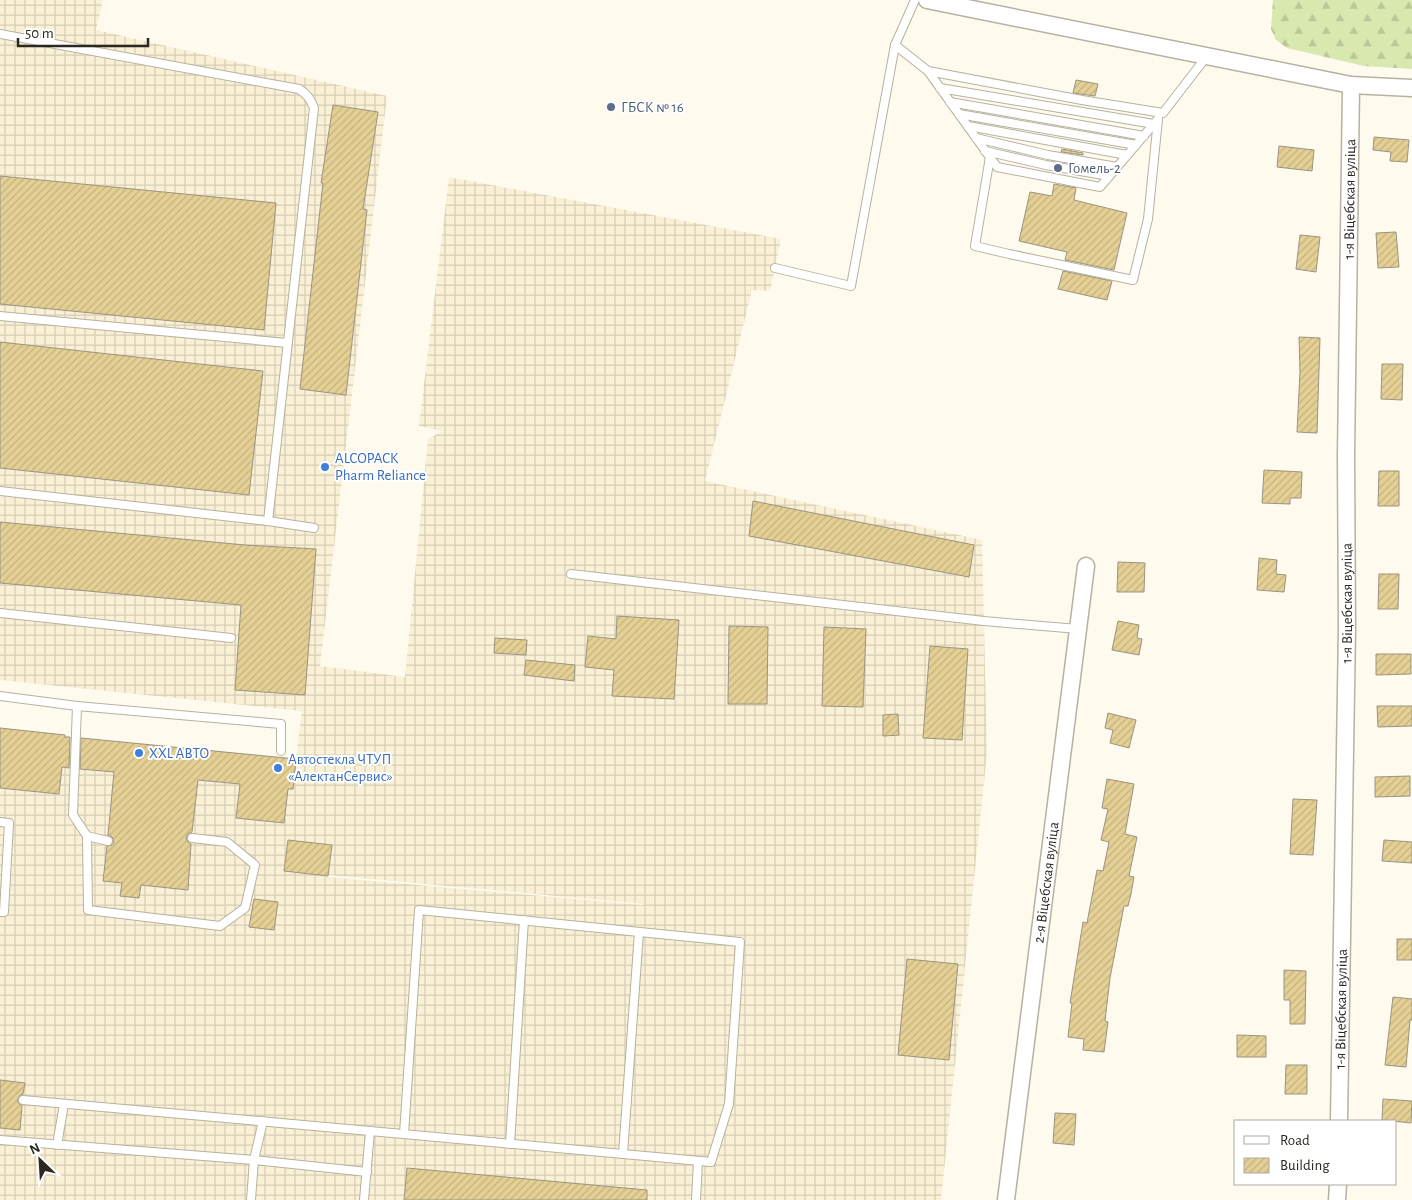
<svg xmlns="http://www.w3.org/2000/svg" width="1412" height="1200" font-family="'Alegreya Sans',sans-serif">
<defs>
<pattern id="industrial-grid" width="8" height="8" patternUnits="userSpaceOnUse" patternTransform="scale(1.25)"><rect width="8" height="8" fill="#faf0d5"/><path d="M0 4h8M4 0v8" fill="none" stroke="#d6ceb7"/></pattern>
<pattern id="forest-firs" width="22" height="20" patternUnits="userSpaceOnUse" patternTransform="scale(1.25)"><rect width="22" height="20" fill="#d9e8af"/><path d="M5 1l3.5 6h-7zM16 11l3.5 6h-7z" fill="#bac796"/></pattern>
<pattern id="building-hatch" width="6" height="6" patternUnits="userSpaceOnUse" patternTransform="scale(1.25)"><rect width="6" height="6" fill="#e4cf94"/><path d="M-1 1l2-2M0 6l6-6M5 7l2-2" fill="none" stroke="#c4b27f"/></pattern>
</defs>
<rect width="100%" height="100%" fill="#fefaee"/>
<path fill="url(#industrial-grid)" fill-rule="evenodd" d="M0,0H103L96,30L387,96L320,666L405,677L428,439L442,431L419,426L449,177L781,239L770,291L752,290L705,481L982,540L987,753L941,1200H0V728L89,739L296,759L302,711L0,680ZM306,873L643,904V905L328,877Z"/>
<polygon fill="url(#forest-firs)" points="1273,0 1412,0 1412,69 1364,66 1287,48 1276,40 1271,29"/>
<g fill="url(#building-hatch)" stroke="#9a9481">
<polygon points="1076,80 1098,84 1095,96 1073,93"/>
<polygon points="333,105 378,112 363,209 367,210 346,395 300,389 323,183 321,183"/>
<polygon points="1374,137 1409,140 1407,162 1390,161 1391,152 1373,150"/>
<polygon points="1279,146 1314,150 1312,171 1277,167"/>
<polygon points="1062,149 1083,153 1083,155 1061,152"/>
<polygon points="0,176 276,203 264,330 0,304"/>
<polygon points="1054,184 1076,188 1074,200 1127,213 1114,270 1065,260 1067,252 1019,241 1030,192 1052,196"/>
<polygon points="1396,232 1399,267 1378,268 1376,233"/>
<polygon points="1300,235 1320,237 1316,272 1296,269"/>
<polygon points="1063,271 1112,281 1107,300 1058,289"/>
<polygon points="1299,337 1320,338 1317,433 1297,432 1300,372"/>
<polygon points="0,342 263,371 249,495 0,468"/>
<polygon points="1382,364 1403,364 1402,400 1381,399"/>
<polygon points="1264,470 1302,472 1301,498 1290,498 1290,504 1262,503"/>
<polygon points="1379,471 1399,471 1399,506 1378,506"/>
<polygon points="753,501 974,545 969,577 749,536"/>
<polygon points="0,522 245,545 316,549 305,695 235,690 241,605 0,583"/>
<polygon points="1259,558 1277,560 1276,574 1286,575 1284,592 1257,590"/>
<polygon points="1118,562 1145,563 1144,592 1117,592"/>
<polygon points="1379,574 1399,574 1398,609 1378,609"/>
<polygon points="617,616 679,620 674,699 612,696 614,670 585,667 588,636 616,639"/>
<polygon points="1118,621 1139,625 1137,638 1142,639 1139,655 1112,650"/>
<polygon points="729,626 768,627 767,704 728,704"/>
<polygon points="824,627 866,629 863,707 822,706"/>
<polygon points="495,638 527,640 526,655 494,653"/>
<polygon points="930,646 968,649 962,740 923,738"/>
<polygon points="1376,654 1411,654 1411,674 1376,675"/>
<polygon points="526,660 575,665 574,681 524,675"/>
<polygon points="1377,706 1412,706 1412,726 1378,727"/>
<polygon points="1108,713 1136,720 1129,748 1110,743 1113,730 1105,728"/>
<polygon points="898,714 899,735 883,736 883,715"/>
<polygon points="0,728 65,735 65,737 70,737 69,768 62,767 59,794 0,788"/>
<polygon points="81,738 296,759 293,789 288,789 284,823 236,818 240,784 198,780 192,832 188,834 186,838 188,842 191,844 188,890 141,885 139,898 120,896 122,883 103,881 107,846 112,845 114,842 112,837 108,835 114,772 80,769"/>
<polygon points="1410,776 1410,796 1375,797 1375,777"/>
<polygon points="1107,779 1134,784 1125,834 1137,837 1129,876 1134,877 1131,894 1128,906 1124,906 1110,978 1105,1021 1108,1022 1104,1052 1083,1050 1084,1039 1068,1037 1072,1003 1070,1003 1083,922 1087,923 1097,870 1103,871 1109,842 1101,840 1108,809 1102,808"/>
<polygon points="1293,799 1317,800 1313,855 1290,854"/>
<polygon points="288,840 332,845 328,876 284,871"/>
<polygon points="1384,840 1412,842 1412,863 1382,861"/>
<polygon points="254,899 278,902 274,930 249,927"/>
<rect x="1397" y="939" width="15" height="21"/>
<polygon points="907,959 958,964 949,1060 898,1055"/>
<polygon points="1284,970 1306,971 1305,1024 1290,1024 1290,1000 1284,1000"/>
<polygon points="1393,997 1412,999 1412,1020 1410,1020 1406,1067 1385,1065"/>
<polygon points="1237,1035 1266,1036 1266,1057 1237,1057"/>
<polygon points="1286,1065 1307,1065 1307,1094 1285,1094"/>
<polygon points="0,1080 25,1083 23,1094 20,1095 18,1099 18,1103 22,1106 20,1130 0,1128"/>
<polygon points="1383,1099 1412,1101 1411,1123 1382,1120"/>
<polygon points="1055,1113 1076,1114 1074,1145 1053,1143"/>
<polygon points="407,1168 647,1190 647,1200 404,1200"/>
</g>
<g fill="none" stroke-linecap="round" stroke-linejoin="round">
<defs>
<g id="service">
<path d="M0,34L299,89C307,94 311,99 314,108L268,521L0,491"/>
<polyline points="895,45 928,71 1082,100 1163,113 1207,56"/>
<polyline points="928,71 997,167 1100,187 1158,119"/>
<polyline points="940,88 1154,124"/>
<polyline points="950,102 1144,136"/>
<polyline points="959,114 1136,145"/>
<polyline points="968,126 1127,155"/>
<polyline points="976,138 1048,155 1117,167"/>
<polyline points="985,151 1046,165 1109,176"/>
<polyline points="990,157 975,246 1009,254 1133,280 1148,219 1158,119"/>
<polyline points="775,268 851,286 895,45 915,0"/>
<polyline points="0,316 287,343"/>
<polyline points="268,521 314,528"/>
<polyline points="571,574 984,621 1078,629"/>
<polyline points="0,613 231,638"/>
<polyline points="0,696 77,706 281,724 281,751"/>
<polyline points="77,706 73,815 87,836 88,910 220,926 245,908 255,865 227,842 192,838"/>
<polyline points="0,822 9,823 4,912 0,912"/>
<polyline points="87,836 108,841"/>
<polyline points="23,1100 370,1131"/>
<polyline points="0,1140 254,1160 367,1172"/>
<polyline points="510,1144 524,920"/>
<polyline points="57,1145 64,1104"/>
<polyline points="623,1154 639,932"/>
<polyline points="251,1200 254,1160 263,1121"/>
<polyline points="364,1200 370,1131 711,1162 729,1104 740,942 419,910 404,1134"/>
<polyline points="696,1200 698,1161"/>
</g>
<g id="minor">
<polyline points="927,0 1351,85 1412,88"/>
<path id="s1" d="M1339,1121L1347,629L1346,456L1351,85"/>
<path id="s2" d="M1006,1200L1086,566"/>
<polyline points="1337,1200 1338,1184"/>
</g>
</defs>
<use href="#service" stroke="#b8b19f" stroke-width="10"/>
<use href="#minor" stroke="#b8b19f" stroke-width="19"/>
<use href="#service" stroke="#fff" stroke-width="8"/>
<use href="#minor" stroke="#fff" stroke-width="16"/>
</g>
<g fill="#5c6f8a" stroke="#fff" stroke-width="2">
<circle cx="611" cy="107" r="5"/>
<circle cx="1058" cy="168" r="5"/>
</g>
<g fill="#3f7fe0" stroke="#fff" stroke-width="2">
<circle cx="325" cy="467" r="5"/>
<circle cx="139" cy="753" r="5"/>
<circle cx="278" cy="768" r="5"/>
</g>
<g text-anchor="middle" stroke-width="4" stroke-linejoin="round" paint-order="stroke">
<g font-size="15" fill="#4e5e75" stroke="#fff" text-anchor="start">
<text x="621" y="112">ГБСК № 16</text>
<text x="1068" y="173">Гомель-2</text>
</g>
<g font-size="15" fill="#2b2821" stroke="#fff">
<text dy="5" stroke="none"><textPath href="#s1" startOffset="922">1-я Віцебская вуліца</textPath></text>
<text dy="5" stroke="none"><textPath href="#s1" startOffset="518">1-я Віцебская вуліца</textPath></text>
<text dy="5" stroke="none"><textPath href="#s2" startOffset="320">2-я Віцебская вуліца</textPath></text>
<text dy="5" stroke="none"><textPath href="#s1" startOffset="112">1-я Віцебская вуліца</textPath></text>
</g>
<g font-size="15" fill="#366cbe" stroke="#fff" text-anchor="start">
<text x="335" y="463">ALCOPACK<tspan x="335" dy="17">Pharm Reliance</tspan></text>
<text x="149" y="758">XXL АВТО</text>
<text x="288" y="764">Автостекла ЧТУП<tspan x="288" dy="17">«АлектанСервис»</tspan></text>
</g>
</g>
<rect x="1234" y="1120" width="162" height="65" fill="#ffffff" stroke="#aaa9a6"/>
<rect x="1244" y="1136" width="25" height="8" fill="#ffffff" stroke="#aaa9a6"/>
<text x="1280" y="1145" font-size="15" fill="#2b2821">Road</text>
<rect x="1244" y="1158" width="25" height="15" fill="url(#building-hatch)" stroke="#aaa9a6"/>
<text x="1280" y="1170" font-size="15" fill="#2b2821">Building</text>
<g transform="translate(40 1160) rotate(335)" stroke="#ffffff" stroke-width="4" paint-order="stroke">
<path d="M0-4L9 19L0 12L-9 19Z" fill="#2b2821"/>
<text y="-8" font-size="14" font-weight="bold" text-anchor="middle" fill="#2b2821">N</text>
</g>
<path d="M18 38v8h130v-8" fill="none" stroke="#2b2821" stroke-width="2.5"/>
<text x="25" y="38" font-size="15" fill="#2b2821" stroke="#ffffff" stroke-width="4" paint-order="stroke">50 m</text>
</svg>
